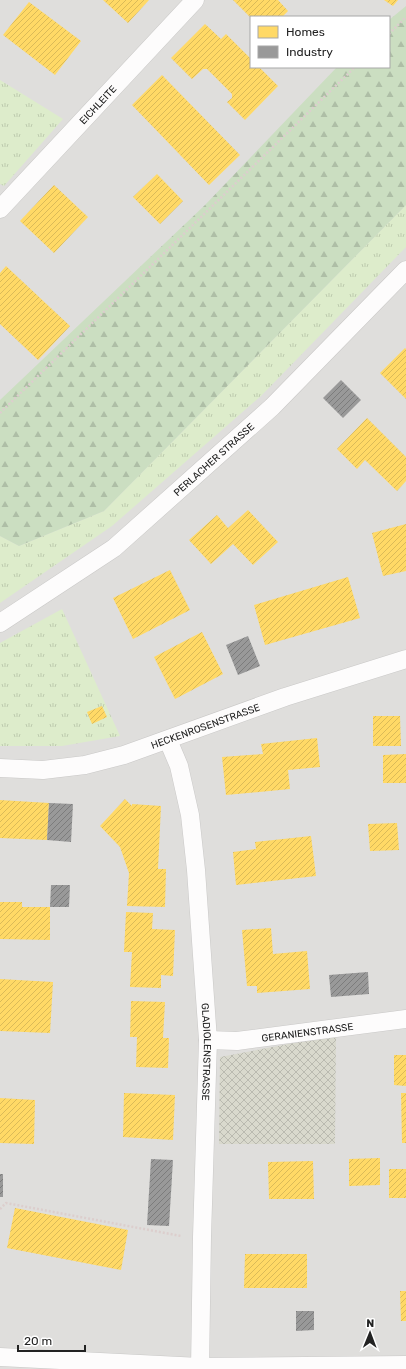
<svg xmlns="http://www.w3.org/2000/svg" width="406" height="1369" font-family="Rubik,sans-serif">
<defs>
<pattern id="construction-cross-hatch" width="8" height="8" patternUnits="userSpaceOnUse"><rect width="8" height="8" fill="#d9d9cd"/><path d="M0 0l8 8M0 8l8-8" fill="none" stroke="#babab0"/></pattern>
<pattern id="grass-tufts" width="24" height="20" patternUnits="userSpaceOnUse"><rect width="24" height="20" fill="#ddeccb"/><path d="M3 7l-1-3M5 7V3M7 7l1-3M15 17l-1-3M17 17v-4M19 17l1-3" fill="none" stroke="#bdcaae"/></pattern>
<pattern id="forest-firs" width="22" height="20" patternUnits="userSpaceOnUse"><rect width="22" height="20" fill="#cbdec1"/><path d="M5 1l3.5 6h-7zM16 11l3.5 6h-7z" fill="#aebea6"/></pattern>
<pattern id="homes-hatch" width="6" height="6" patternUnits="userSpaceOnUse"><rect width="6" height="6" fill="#ffd966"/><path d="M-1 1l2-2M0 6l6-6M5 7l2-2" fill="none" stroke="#daba58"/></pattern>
<pattern id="industry-hatch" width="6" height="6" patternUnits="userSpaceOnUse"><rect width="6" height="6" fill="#999"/><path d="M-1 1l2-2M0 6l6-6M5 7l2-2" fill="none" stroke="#7c7c7c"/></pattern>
</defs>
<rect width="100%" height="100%" fill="#f0eeeb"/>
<path fill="#dfdedc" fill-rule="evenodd" d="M0,0H406V1369H0ZM251,17H389V67H251Z"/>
<polygon fill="url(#construction-cross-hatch)" points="336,1035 335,1144 219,1144 220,1057"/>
<g fill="url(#grass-tufts)">
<polygon points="0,80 63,119 4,186 0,184"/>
<polygon points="406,205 406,247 261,396 112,526 0,603 0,536 19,546 104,511"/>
<polygon points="62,609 120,736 62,746 0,746 0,643"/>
</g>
<polygon fill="url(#forest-firs)" points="406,6 406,205 104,511 19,546 0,536 0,400 205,205 337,67 389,67 389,20"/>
<g fill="url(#homes-hatch)">
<polygon points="103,0 149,0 128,23"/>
<polygon points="233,0 278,0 288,11 282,17 251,17 251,18"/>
<polygon points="384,0 398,0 393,6"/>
<polygon points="29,2 81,41 55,75 3,35"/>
<polygon points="205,24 221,39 226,34 251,59 251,67 259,67 278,86 245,120 227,102 232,98 232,94 207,69 203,69 192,79 171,58"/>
<polygon points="162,75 240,155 209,185 132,105"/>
<polygon points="157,174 183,201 160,224 133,197"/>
<polygon points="54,185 88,217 54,253 20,221"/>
<polygon points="6,266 70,326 38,360 0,324 0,273"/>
<polygon points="405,348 406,349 406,399 380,373"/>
<polygon points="367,418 406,457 406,481 397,491 365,460 357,469 337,449"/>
<polygon points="248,510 278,542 253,565 233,544 211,564 189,540 217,515 228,528"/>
<polygon points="406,524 406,571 383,576 372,533"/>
<polygon points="170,570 190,610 133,639 113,598"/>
<polygon points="348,577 360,618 265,645 254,605"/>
<polygon points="202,632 223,674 175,699 154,657"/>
<polygon points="102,706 107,717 92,724 87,712"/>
<polygon points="373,716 400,716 401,746 373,746"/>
<polygon points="317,738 320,767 288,770 290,789 226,795 222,757 263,754 261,744"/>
<polygon points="406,754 406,783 383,783 383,755"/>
<polygon points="125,799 132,806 132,804 161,806 158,869 166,869 165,907 127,906 129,873 120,847 100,826"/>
<polygon points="0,800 49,803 47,840 0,838"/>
<polygon points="397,823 399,850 370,851 368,824"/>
<polygon points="311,836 316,876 236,885 233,852 256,849 255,842"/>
<polygon points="0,902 22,902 22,907 50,907 50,940 0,939"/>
<polygon points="126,912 153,913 152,929 175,930 173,976 161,975 161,988 130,987 132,952 124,952"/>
<polygon points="271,928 273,954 307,951 310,989 257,993 257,986 247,986 242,930"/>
<polygon points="0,979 53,982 50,1033 0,1031"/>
<polygon points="131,1001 165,1002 163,1038 169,1038 168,1068 136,1067 137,1037 130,1037"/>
<polygon points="394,1055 406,1055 406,1086 394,1085"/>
<polygon points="124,1093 175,1095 173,1140 123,1137"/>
<polygon points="401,1093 406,1093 406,1143 402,1143"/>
<polygon points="0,1098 35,1100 34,1144 0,1143"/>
<polygon points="380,1158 380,1185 349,1186 349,1159"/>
<polygon points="313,1161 314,1199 269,1199 268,1162"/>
<rect x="389" y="1169" width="17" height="29"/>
<polygon points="15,1208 128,1230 121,1270 7,1248"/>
<polygon points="245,1254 307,1254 307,1288 244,1288"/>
<polygon points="400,1291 406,1291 406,1321 401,1321"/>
</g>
<g fill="url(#industry-hatch)">
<polygon points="341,380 361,400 343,418 323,398"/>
<polygon points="248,636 260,666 238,675 226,645"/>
<polygon points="49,803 73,804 71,842 47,840"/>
<polygon points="51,885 70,885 69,907 50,907"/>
<polygon points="368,972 369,994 331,997 329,975"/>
<polygon points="151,1159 173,1160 169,1226 147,1225"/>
<rect x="0" y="1174" width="3" height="23"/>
<polygon points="296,1311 314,1311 314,1330 296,1331"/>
</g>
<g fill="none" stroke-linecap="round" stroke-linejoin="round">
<defs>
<g id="minor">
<path id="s1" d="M0,209L195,0"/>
<path id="s2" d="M0,623L114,548L272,407L406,270"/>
<path id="s3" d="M168,740L179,766L190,815L196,870L208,1040L202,1237L200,1369"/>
<path id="s4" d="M0,768L43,770L85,765L124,755L285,697L406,659"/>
<path id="s5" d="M208,1040L237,1041L406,1019"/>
<polyline points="0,1357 200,1367 406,1365"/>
</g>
</defs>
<use href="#minor" stroke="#c9c8c7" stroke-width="19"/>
<g stroke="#dccecd" stroke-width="2.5" stroke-dasharray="2 2" stroke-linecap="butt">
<polyline points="389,34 406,17"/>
<polyline points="0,413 355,67"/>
<polyline points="0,1209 6,1203 181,1236"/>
</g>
<use href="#minor" stroke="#fdfcfc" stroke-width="18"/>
</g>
<g text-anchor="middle" stroke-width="4" stroke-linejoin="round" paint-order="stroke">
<g font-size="10" fill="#222" stroke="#fff">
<text dy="4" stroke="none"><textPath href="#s1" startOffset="143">EICHLEITE</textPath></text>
<text dy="4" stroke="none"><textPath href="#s2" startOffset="270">PERLACHER STRASSE</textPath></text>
<text dy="4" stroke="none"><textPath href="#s4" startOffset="212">HECKENROSENSTRASSE</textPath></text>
<text dy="4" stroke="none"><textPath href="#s5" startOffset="100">GERANIENSTRASSE</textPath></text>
<text dy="4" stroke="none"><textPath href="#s3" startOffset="316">GLADIOLENSTRASSE</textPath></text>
</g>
</g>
<rect x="250" y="16" width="140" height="52" fill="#ffffff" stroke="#a7a7a7"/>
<rect x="258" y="26" width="20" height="12" fill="#ffd966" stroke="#a7a7a7"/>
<text x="286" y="36" font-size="12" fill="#222222">Homes</text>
<rect x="258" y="46" width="20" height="12" fill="#999999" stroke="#a7a7a7"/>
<text x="286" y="56" font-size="12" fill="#222222">Industry</text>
<g transform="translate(370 1333) rotate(1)" stroke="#ffffff" stroke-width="3" paint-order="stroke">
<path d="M0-3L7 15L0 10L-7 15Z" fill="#222222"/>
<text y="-6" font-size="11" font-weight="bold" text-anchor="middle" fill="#222222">N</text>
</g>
<path d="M18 1345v6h67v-6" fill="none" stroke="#222222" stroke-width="2"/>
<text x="24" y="1345" font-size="12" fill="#222222" stroke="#ffffff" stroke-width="3" paint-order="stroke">20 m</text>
</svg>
